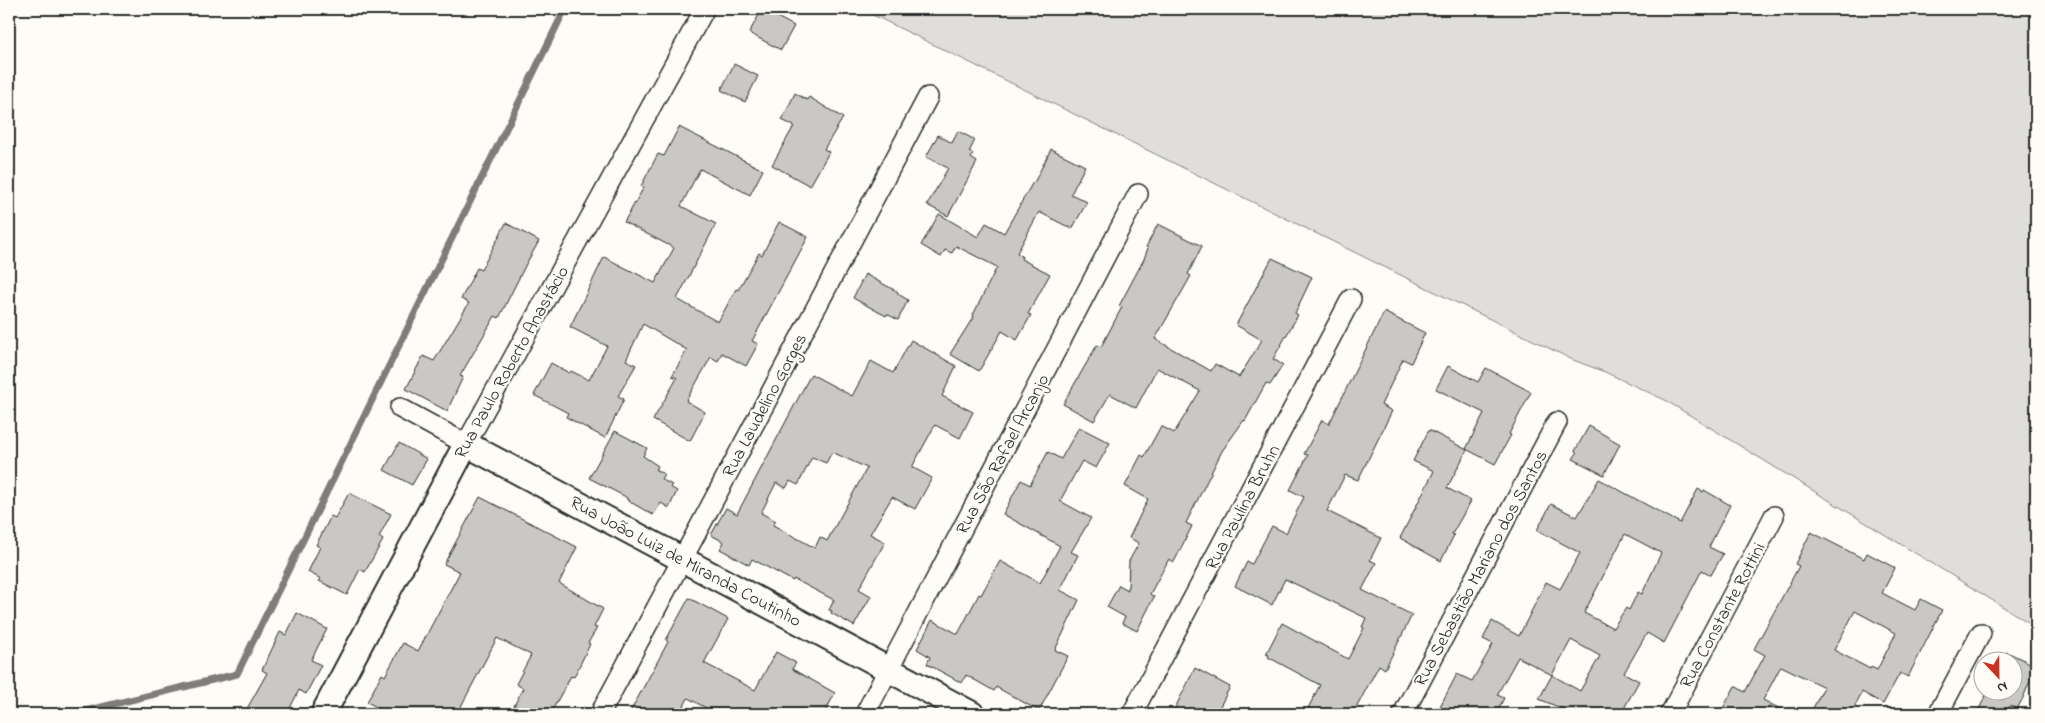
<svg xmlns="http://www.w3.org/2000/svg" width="2045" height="723" font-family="'Indie Flower',sans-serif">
<rect width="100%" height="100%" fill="#fdfcf7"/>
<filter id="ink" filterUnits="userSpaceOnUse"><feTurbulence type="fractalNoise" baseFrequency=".02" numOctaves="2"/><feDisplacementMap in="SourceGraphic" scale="10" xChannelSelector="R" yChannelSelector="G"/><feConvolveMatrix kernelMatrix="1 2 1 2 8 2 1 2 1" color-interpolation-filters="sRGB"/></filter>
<g filter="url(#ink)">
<polygon fill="#dfdeda" stroke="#858482" points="861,9 2036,9 2036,627 1665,400 1605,372 1573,360"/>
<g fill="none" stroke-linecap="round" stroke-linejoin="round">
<polyline stroke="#7e7d7b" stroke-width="7" points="73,714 237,674 565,9"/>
</g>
<g fill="#c9c8c4" stroke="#2b2b2b" fill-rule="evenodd">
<polygon points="762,9 794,26 781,50 749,33"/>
<polygon points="734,64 758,76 745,102 721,90"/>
<polygon points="795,93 807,100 809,97 843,118 824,149 829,152 810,186 772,165 794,126 782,120"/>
<polygon points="679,127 763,170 750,195 700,169 681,206 716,224 677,299 718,322 736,289 738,290 759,253 762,255 779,222 808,237 752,341 758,344 746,366 722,353 718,361 711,357 686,401 705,412 690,441 653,420 677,378 672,376 687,350 643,324 626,360 636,365 618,396 624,399 605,438 566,417 568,413 534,395 551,363 569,373 571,371 589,380 607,346 570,327 604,257 655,283 674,248 624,222 644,187 641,186 658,154 664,156"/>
<polygon points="958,131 975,140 969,152 973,154 971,158 977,162 948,216 927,205 948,168 926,157 938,135 952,143"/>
<polygon points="1051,149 1085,166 1071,194 1087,202 1072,229 1039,212 1017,253 1022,256 1021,259 1050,274 1028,314 1031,315 1017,340 1002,331 979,371 950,354 974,316 973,315 997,267 956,246 952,253 945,250 941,257 921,245 939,214 978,237 986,223 1004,233 1033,182 1034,183"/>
<polygon points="506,223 539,241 525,266 499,318 495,316 460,376 463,377 447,411 406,389 423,356 434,361 469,303 461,299 477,268 481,270"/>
<polygon points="1158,224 1202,246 1188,274 1191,276 1155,339 1211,371 1215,364 1239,377 1262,340 1236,325 1272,258 1312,277 1295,313 1298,315 1273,359 1283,365 1270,385 1266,383 1245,421 1244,420 1222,451 1186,523 1192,526 1174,562 1169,559 1150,594 1154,597 1137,631 1122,623 1125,617 1107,607 1119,585 1128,590 1129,561 1139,543 1129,538 1148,499 1125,486 1141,455 1144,457 1161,426 1174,433 1200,391 1157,368 1136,408 1110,394 1094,421 1063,404 1097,345 1101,347 1122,307 1119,306 1144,259 1148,248 1146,247"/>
<polygon points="865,274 898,292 898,294 908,300 898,320 887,314 886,316 853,298"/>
<polygon points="1384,312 1425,333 1411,363 1403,359 1381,405 1392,411 1358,480 1345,475 1327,511 1381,538 1370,560 1376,563 1362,590 1412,615 1385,669 1379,665 1353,714 1305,714 1320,685 1268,657 1269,655 1266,654 1282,623 1348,659 1364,628 1362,627 1366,618 1285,579 1272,605 1235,586 1247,562 1252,564 1272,526 1286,533 1304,497 1290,490 1308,455 1304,454 1322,420 1329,424"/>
<path d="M911,340L956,366L942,396L973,412L960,438L935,425L912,467L932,478L915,509L892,497L870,534L885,542L859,589L871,596L854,626L831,613L832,611L829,610L834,600L794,579L793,581L752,559L749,565L720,549L724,542L711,535L726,508L737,514L811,374L852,396L871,361L893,373ZM832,452L867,468L827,541L820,537L815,548L773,525L776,521L761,513L776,483L786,488L790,481L798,485L812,457L826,463Z"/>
<polygon points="1448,366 1478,382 1486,368 1531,392 1509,434 1511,435 1495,464 1466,449 1484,413 1436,389"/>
<polygon points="1589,426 1620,444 1604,475 1573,459 1577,453 1575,451"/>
<polygon points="1079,427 1110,443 1096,468 1082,461 1060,501 1091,518 1071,552 1078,555 1060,590 1079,600 1055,650 1068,656 1039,711 996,687 994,691 966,675 962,683 927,664 930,657 917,649 932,620 958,634 979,594 981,595 1000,561 1040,583 1060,546 1003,514 1021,480 1030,485 1048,452 1061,459"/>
<polygon points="1429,430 1467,450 1447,488 1471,501 1452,534 1454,535 1441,561 1400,538 1434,471 1413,461"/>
<polygon points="615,431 647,448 643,456 658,466 656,470 664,474 661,479 672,485 670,487 677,491 669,508 661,503 653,515 627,500 627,498 624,496 589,478"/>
<polygon points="399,443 427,459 412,485 384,470"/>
<path d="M1599,479L1680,523L1698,489L1703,492L1704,490L1730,505L1709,547L1723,554L1711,575L1702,570L1664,643L1647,633L1624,673L1639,681L1621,714H1575L1539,699L1552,675L1518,657L1497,695L1504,698L1496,714H1436L1457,674L1472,681L1493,644L1483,639L1492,621L1519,636L1546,582L1560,589L1580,553L1537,530L1551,504L1577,517ZM1625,534L1661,553L1642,594L1638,592L1629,610L1626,608L1613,628L1584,613ZM1571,640L1600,656L1580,691L1552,675Z"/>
<polygon points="349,493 391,514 379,537 383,540 365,572 360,569 347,595 319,581 321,579 308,572 320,547 316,545 331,516 335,518"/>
<polygon points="480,497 577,547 559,583 603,609 594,627 597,628 588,643 590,644 574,677 571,676 550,714 510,714 523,688 516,684 531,655 497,638 457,714 390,714 367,702 382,674 385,676 403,643 418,651 460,572 444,564"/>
<path d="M1811,532L1864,559L1867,553L1895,568L1882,593L1915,610L1921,599L1942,610L1908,677L1900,673L1883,704L1862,692L1851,714H1810L1824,687L1781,666L1763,700L1790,714H1720L1735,686L1745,692L1765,655L1754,649L1799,566L1795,564ZM1855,611L1896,633L1877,670L1871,667L1870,669L1834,650Z"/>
<polygon points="689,598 728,619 704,663 755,690 776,652 796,663 792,669 835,693 824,714 717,714 688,698 680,714 629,714 668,642 666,640"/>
<polygon points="297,613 327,629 311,660 321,665 306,694 299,690 287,714 244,714 267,673 262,670 280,632 286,635"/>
<polygon points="2007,652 2036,666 2023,698 2017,709 2010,706 2006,714 1977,714 1988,690 2012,690 2012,660 2003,660"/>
<polygon points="1195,668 1230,687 1216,714 1172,714"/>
</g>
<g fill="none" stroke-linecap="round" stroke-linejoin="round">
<defs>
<g id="minor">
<polyline points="400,408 466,444 703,12"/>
<polyline points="600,714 928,97"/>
<polyline points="865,714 1138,194"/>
<polyline points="1132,714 1351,299"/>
<polyline points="1403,714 1557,422"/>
<polyline points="1670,714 1774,516"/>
<polyline points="1938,714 1981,633"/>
</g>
<polyline id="tertiary" points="323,714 466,444 972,714"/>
</defs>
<use href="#minor" stroke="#2b2b2b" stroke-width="22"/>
<use href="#tertiary" stroke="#2b2b2b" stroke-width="28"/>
<use href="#minor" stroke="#fdfcf7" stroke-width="19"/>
<use href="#tertiary" stroke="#fdfcf7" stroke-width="24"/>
</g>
</g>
<g text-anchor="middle" stroke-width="4.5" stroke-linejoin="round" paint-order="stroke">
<g font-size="18" fill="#2b2b2b" stroke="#fdfcf7">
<text transform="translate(511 362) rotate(-61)" y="6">Rua Paulo Roberto Anastácio</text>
<text transform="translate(764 405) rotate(-62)" y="6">Rua Laudelino Gorges</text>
<text transform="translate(1002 454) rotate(-62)" y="6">Rua São Rafael Arcanjo</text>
<text transform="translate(1242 507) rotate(-62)" y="6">Rua Paulina Bruhn</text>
<text transform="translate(686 561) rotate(28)" y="6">Rua João Luiz de Miranda Coutinho</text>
<text transform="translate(1480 568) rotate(-62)" y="6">Rua Sebastião Mariano dos Santos</text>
<text transform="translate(1722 615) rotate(-62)" y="6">Rua Constante Rottini</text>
</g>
</g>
<rect width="2045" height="723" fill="none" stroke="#fdfcf7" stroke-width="30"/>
<rect x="15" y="15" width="2015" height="693" fill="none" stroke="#2b2b2b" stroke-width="2" filter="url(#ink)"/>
<g transform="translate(1998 676) rotate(158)"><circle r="24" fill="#fdfcf7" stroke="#a9a8a5"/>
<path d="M0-4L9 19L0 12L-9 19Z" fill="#c8321e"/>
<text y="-8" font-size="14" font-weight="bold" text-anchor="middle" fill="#2b2b2b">N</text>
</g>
</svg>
